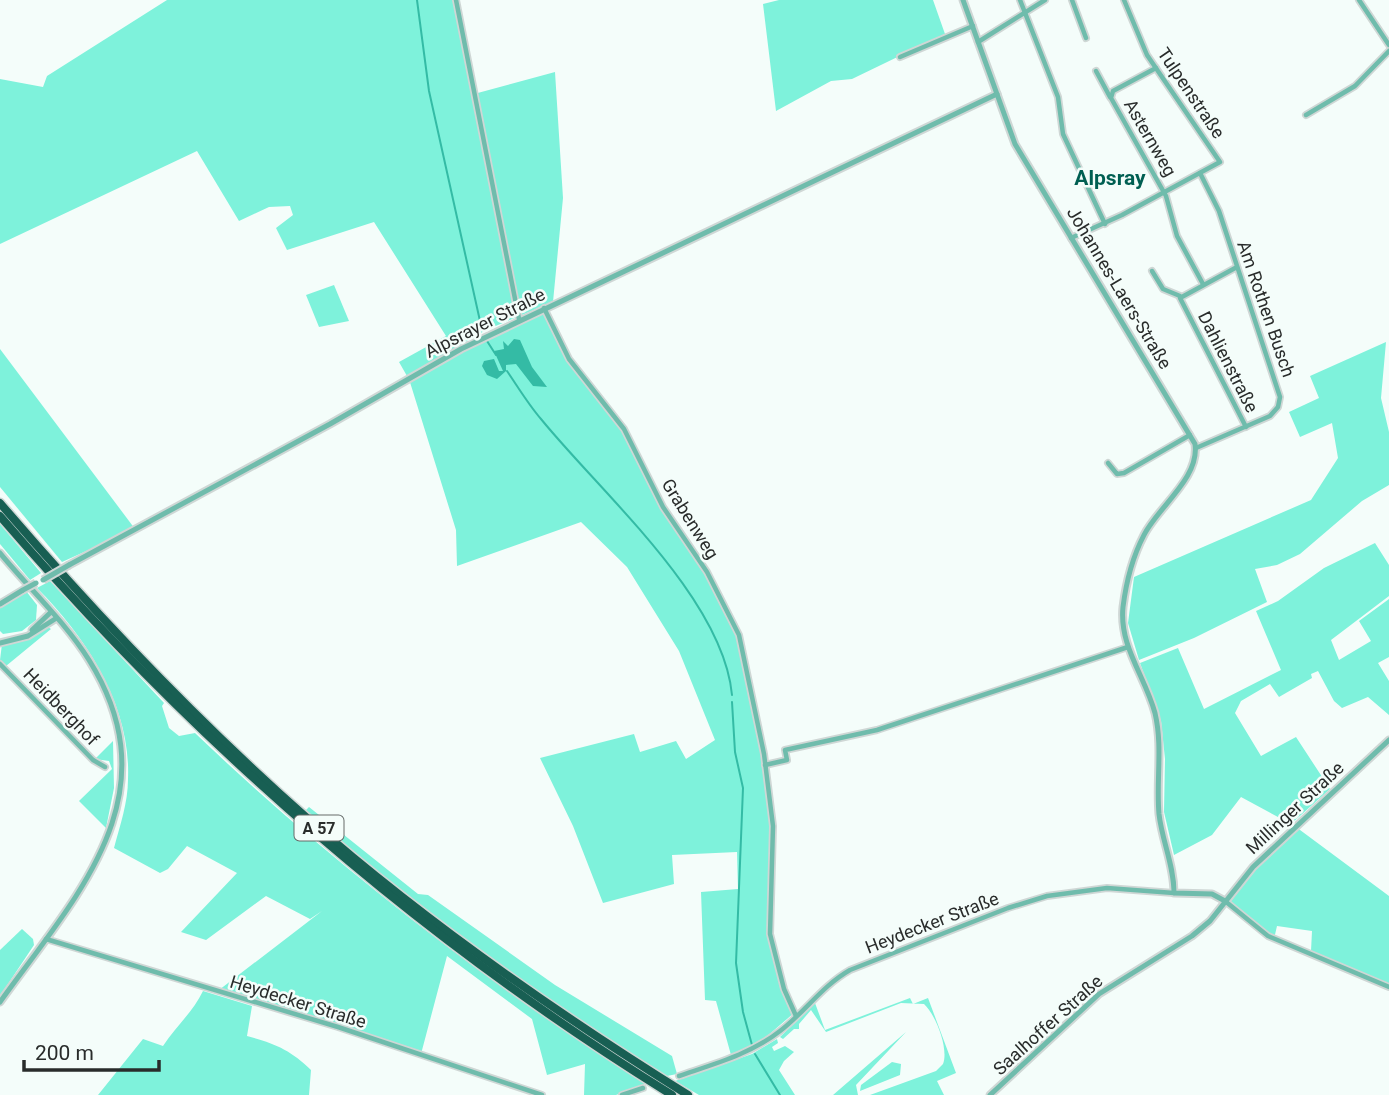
<svg xmlns="http://www.w3.org/2000/svg" width="1389" height="1095" font-family="Roboto,sans-serif">
<rect width="100%" height="100%" fill="#f4fdfa"/>
<g fill="#7ef2db">
<polygon points="167,0 456,0 474,94 555,72 563,198 553,302 486,330 407,376 399,362 446,336 374,222 287,250 276,228 293,215 290,206 269,207 239,221 197,151 0,244 0,79 43,87 47,76"/>
<polygon points="779,0 933,0 945,34 852,79 831,81 776,111 763,4"/>
<polygon points="334,285 349,321 319,327 306,295"/>
<polygon points="544,308 569,359 624,429 663,507 707,572 739,635 764,754 773,826 770,934 794,1013 759,1043 731,1055 716,1001 705,1000 701,892 738,889 737,852 672,855 674,884 603,903 573,826 540,758 634,734 640,752 676,741 686,759 715,740 679,651 627,567 581,522 457,566 456,530 409,379"/>
<polygon points="1386,342 1381,398 1389,432 1389,485 1362,501 1300,554 1277,565 1255,569 1267,602 1194,638 1139,660 1128,623 1134,577 1311,500 1338,458 1332,423 1300,437 1289,412 1319,398 1310,376"/>
<polygon points="0,349 135,529 62,562 0,487"/>
<polygon points="0,524 41,573 30,580 0,544"/>
<polygon points="1375,543 1389,565 1389,596 1331,640 1339,660 1371,641 1359,621 1389,599 1389,657 1378,663 1389,681 1389,715 1368,697 1342,708 1334,701 1318,671 1311,674 1312,678 1279,697 1270,684 1241,701 1235,713 1261,756 1296,737 1330,789 1291,824 1241,797 1212,835 1174,855 1164,812 1165,759 1161,721 1140,663 1178,648 1204,709 1281,670 1256,611 1278,601 1324,568"/>
<path d="M50,581L164,703L162,706L169,728L179,736L195,733C334,866 484,980 645,1084L616,1095H584L585,1064L547,1075L532,1019L447,956L421,1054L219,990L322,911L310,919L266,896L206,940L181,932L237,873L187,846L168,869L160,873L114,848C120,825 128,803 128,779C131,707 88,639 37,588Z"/>
<polygon points="26,591 37,605 36,620 22,631 3,634 0,631 0,608"/>
<polygon points="48,627 51,629 6,666 0,660 2,644 26,639"/>
<polygon points="113,741 114,788 106,828 79,801 112,769 109,761 95,759"/>
<path d="M309,807L418,894L428,895L555,985L672,1056L677,1074L667,1076C542,1004 413,906 306,810Z"/>
<polygon points="1296,827 1389,896 1389,987 1329,963 1311,951 1312,931 1277,926 1274,939 1225,901 1253,867"/>
<polygon points="22,929 33,939 34,945 0,996 0,950"/>
<path d="M203,991L252,1006L247,1036C274,1043 291,1050 311,1070L309,1095H98L143,1039L163,1046C176,1026 193,1012 203,991Z"/>
<path d="M910,998L913,1004L928,998L956,1073L937,1081L944,1095H870L936,1071L943,1064C949,1049 936,1015 924,1004L901,1003L826,1032L811,1010L799,1024V1029H794L783,1039L780,1037L815,1003L825,1030Z"/>
<polygon points="906,1032 856,1085 858,1095 833,1095"/>
<polygon points="777,1039 778,1043 772,1047 774,1051 785,1046 794,1052 784,1061 779,1070 795,1095 699,1095 675,1081 752,1054"/>
<polygon points="892,1062 901,1064 900,1075 860,1091 861,1085"/>
</g>
<polygon fill="#34bba5" points="514,339 520,340 532,367 547,387 533,386 516,364 506,365 506,371 497,379 487,375 482,366 484,361 494,359 499,371 503,371 494,351 504,349 503,341 508,346"/>
<g fill="none" stroke-linecap="round" stroke-linejoin="round">
<g stroke="#34bba5" stroke-width="2">
<polyline points="417,0 429,91 482,330"/>
<polyline points="487,341 496,355"/>
<path d="M507,371C518,387 528,404 541,419C601,493 723,598 732,695"/>
<polyline points="732,702 735,752 743,788 736,963 743,1012 752,1045"/>
<polyline points="755,1054 780,1095"/>
</g>
<defs>
<g id="minor">
<polyline points="456,0 519,319"/>
<polyline points="1020,0 1058,97 1063,134 1105,224"/>
<polyline points="1072,0 1086,38"/>
<polyline points="1359,0 1389,45"/>
<polyline points="978,42 1045,0"/>
<polyline points="900,57 973,26"/>
<polyline points="1156,68 1113,91 1111,98 1166,196 1177,236 1203,284"/>
<polyline points="1096,71 1110,97"/>
<polyline points="1306,115 1355,86 1389,51"/>
<polyline points="1071,238 1122,215 1220,162 1147,55 1124,0"/>
<polyline points="1237,267 1180,298 1246,427"/>
<polyline points="1152,271 1163,289 1180,296"/>
<polyline points="544,308 569,359 624,429 663,507 707,572 739,635 764,754 773,826 770,934 784,989 796,1016"/>
<polyline points="1196,448 1270,416 1278,407 1280,397 1219,211 1200,173"/>
<polyline points="1108,463 1117,474 1124,473 1190,435"/>
<polyline points="0,664 93,760 105,767"/>
<polyline points="765,765 787,760 785,750 877,730 1128,647"/>
<polyline points="1225,901 1268,936 1389,987"/>
<polyline points="46,939 338,1027 542,1095"/>
<path d="M679,1076C714,1064 751,1054 780,1031C805,1012 822,986 850,970L1008,908L1047,896L1107,888L1174,893"/>
<polyline points="622,1095 643,1088"/>
</g>
<g id="tertiary">
<path d="M963,0L1015,144L1195,444C1200,478 1158,507 1144,535C1133,556 1126,583 1123,607C1119,646 1145,676 1155,713C1163,747 1156,780 1159,814C1162,841 1174,865 1174,893L1212,894L1225,901"/>
<path d="M0,553C28,587 66,623 89,660C174,796 76,896 0,1002"/>
<polyline points="69,565 330,424 461,349 997,94"/>
<polyline points="0,604 23,590"/>
<polyline points="32,630 50,613"/>
<polyline points="0,643 28,636 55,619"/>
<polyline points="990,1095 1099,994 1192,936 1210,921 1253,867 1389,740"/>
</g>
<g id="motorway">
<path d="M0,503C96,615 197,721 307,818C425,922 555,1012 688,1095"/>
<path d="M0,516C195,743 417,937 672,1095"/>
</g>
</defs>
<use href="#minor" stroke="#cfd7d5" stroke-width="8"/>
<use href="#tertiary" stroke="#cfd7d5" stroke-width="9"/>
<use href="#motorway" stroke="#cfd7d5" stroke-width="11"/>
<use href="#minor" stroke="#6fbcac" stroke-width="4.5"/>
<use href="#tertiary" stroke="#6fbcac" stroke-width="5"/>
<use href="#motorway" stroke="#185f53" stroke-width="8"/>
<defs>
<g id="tertiary-bridge">
<polyline points="43,580 69,565"/>
<polyline points="23,590 36,583"/>
</g>
</defs>
<use href="#tertiary-bridge" stroke="#cfd7d5" stroke-width="9" stroke-linecap="butt"/>
<use href="#tertiary-bridge" stroke="#6fbcac" stroke-width="5"/>
</g>
<g text-anchor="middle" stroke-width="5" stroke-linejoin="round" paint-order="stroke">
<rect fill="#f4fdfa" stroke="#666b69" stroke-width="2" x="294.5" y="815.5" width="49" height="25" rx="5"/>
<g font-size="16" font-weight="bold" fill="#292c2b">
<text x="319" y="834">A 57</text>
</g>
<g font-size="18" fill="#292c2b" stroke="#f4fdfa">
<text transform="translate(1191 93) rotate(56)" y="6">Tulpenstraße</text>
<text transform="translate(1150 138) rotate(60)" y="6">Asternweg</text>
<text transform="translate(1119 288) rotate(59)" y="6">Johannes-Laers-Straße</text>
<text transform="translate(1266 309) rotate(71)" y="6">Am Rothen Busch</text>
<text transform="translate(485 323) rotate(-27)" y="6">Alpsrayer Straße</text>
<text transform="translate(1228 362) rotate(63)" y="6">Dahlienstraße</text>
<text transform="translate(690 519) rotate(58)" y="6">Grabenweg</text>
<text transform="translate(61 707) rotate(46)" y="6">Heidberghof</text>
<text transform="translate(1295 808) rotate(-43)" y="6">Millinger Straße</text>
<text transform="translate(932 923) rotate(-21)" y="6">Heydecker Straße</text>
<text transform="translate(298 1002) rotate(17)" y="6">Heydecker Straße</text>
<text transform="translate(1048 1025) rotate(-42)" y="6">Saalhoffer Straße</text>
</g>
<g font-size="21" font-weight="bold" fill="#005f52" stroke="#f4fdfa">
<text x="1110" y="185">Alpsray</text>
</g>
</g>
<path d="M24 1060v10h135v-10" fill="none" stroke="#292c2b" stroke-width="3.5"/>
<text x="35" y="1060" font-size="21" fill="#292c2b" stroke="#f4fdfa" stroke-width="5" paint-order="stroke">200 m</text>
</svg>
